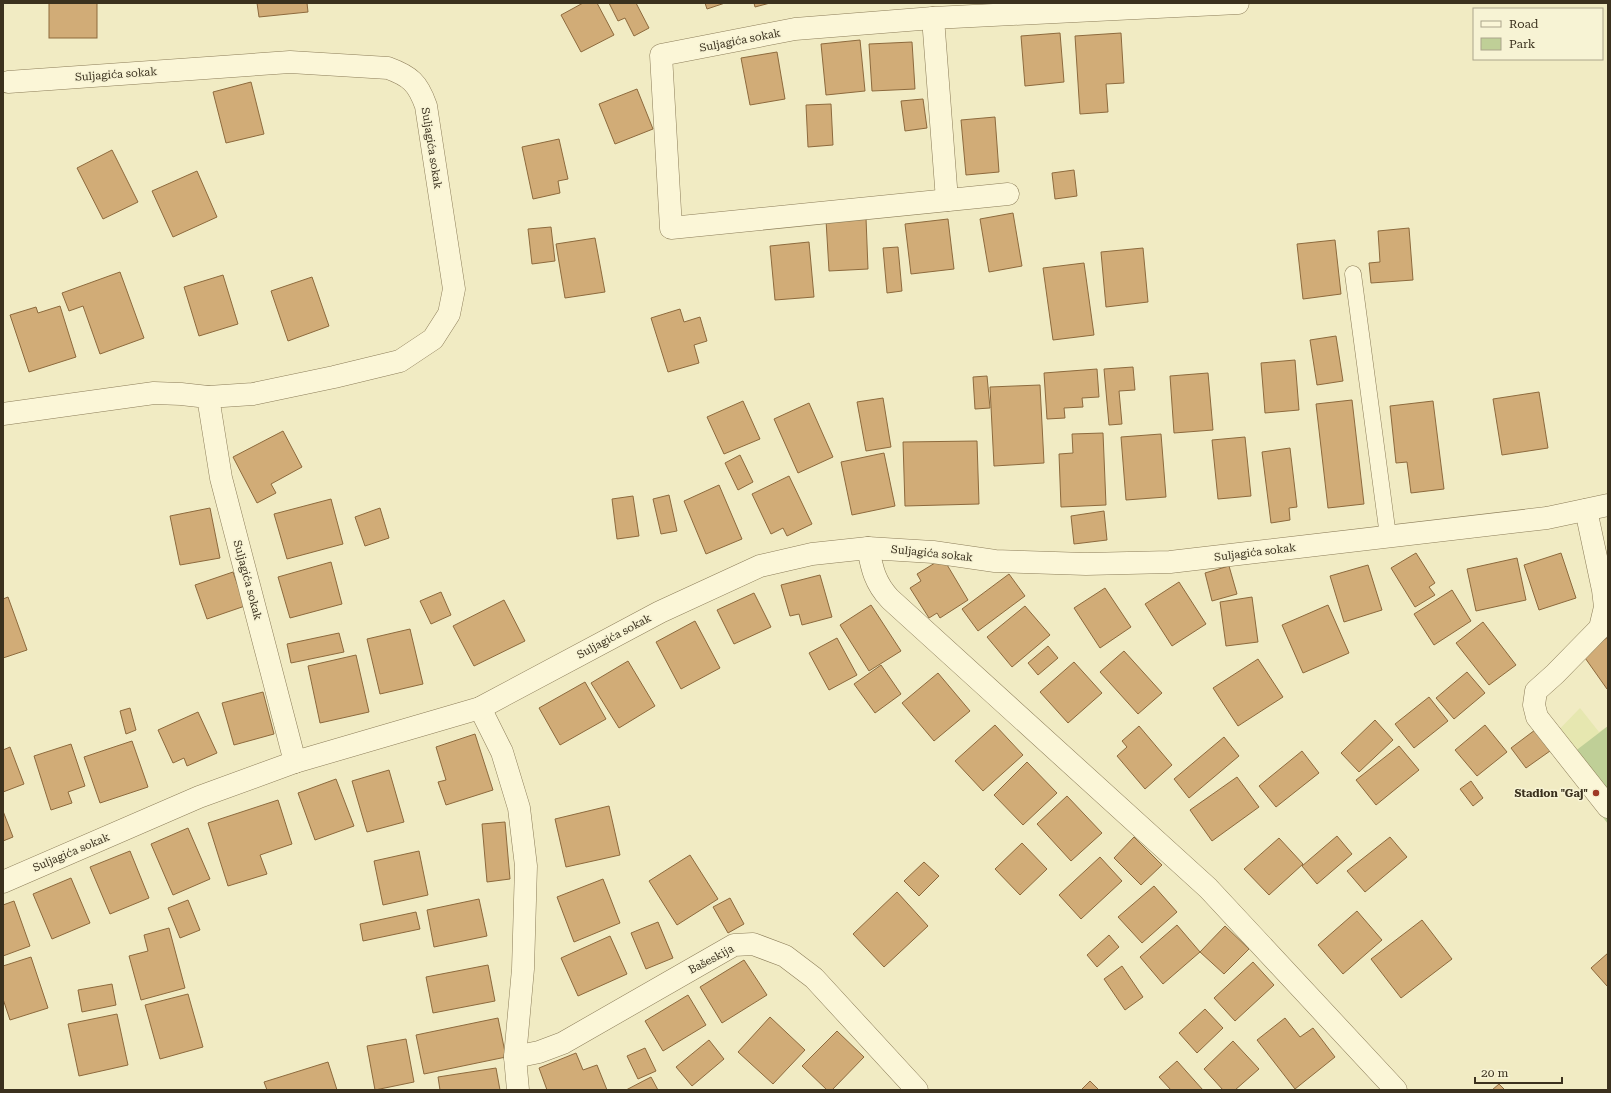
<svg xmlns="http://www.w3.org/2000/svg" width="1611" height="1093" font-family="'Roboto Serif',serif">
<rect width="100%" height="100%" fill="#f1ebc3"/>
<polygon fill="#e6e7b0" points="1580,708 1599,732 1608,726 1608,824 1551,738"/>
<polygon fill="#bfcf97" points="1608,726 1608,824 1561,762"/>
<g fill="#d1ac77" stroke="#8d6a3d">
<rect x="49" y="3" width="48" height="35"/>
<polygon points="257,3 307,3 308,12 259,17"/>
<polygon points="583,3 597,3 614,35 581,52 561,15"/>
<polygon points="609,3 636,3 649,28 634,36 625,18 618,21"/>
<polygon points="705,3 725,3 707,9"/>
<polygon points="754,3 770,3 755,7"/>
<polygon points="1060,33 1064,82 1025,86 1021,36"/>
<polygon points="1121,33 1124,83 1106,84 1108,112 1080,114 1075,36"/>
<polygon points="860,40 865,91 826,95 821,44"/>
<polygon points="912,42 915,89 872,91 869,44"/>
<polygon points="777,52 785,99 750,105 741,58"/>
<polygon points="251,82 264,134 226,143 213,92"/>
<polygon points="637,89 653,129 615,144 599,104"/>
<polygon points="923,99 927,128 905,131 901,101"/>
<polygon points="831,104 833,145 808,147 806,105"/>
<polygon points="995,117 999,172 966,175 961,120"/>
<polygon points="559,139 568,179 558,181 560,193 533,199 522,147"/>
<polygon points="112,150 138,202 103,219 77,168"/>
<polygon points="1074,170 1077,196 1055,199 1052,173"/>
<polygon points="197,171 217,217 173,237 152,191"/>
<polygon points="1013,213 1022,266 989,272 980,219"/>
<polygon points="866,218 868,269 829,271 826,220"/>
<polygon points="948,219 954,269 911,274 905,224"/>
<polygon points="551,227 555,261 532,264 528,229"/>
<polygon points="1409,228 1413,280 1371,283 1369,263 1380,262 1378,231"/>
<polygon points="595,238 605,292 565,298 556,244"/>
<polygon points="1335,240 1341,294 1303,299 1297,244"/>
<polygon points="809,242 814,297 775,300 770,246"/>
<polygon points="898,247 902,291 887,293 883,248"/>
<polygon points="1143,248 1148,302 1106,307 1101,252"/>
<polygon points="1084,263 1094,335 1053,340 1043,268"/>
<polygon points="120,272 144,338 100,354 83,306 69,311 62,293"/>
<polygon points="223,275 238,324 199,336 184,287"/>
<polygon points="312,277 329,326 288,341 271,291"/>
<polygon points="60,306 76,357 29,372 10,315 36,307 38,313"/>
<polygon points="680,309 684,322 700,317 707,341 694,345 699,363 668,372 651,318"/>
<polygon points="1336,336 1343,381 1317,385 1310,340"/>
<polygon points="1295,360 1299,410 1265,413 1261,363"/>
<polygon points="1133,367 1135,390 1119,391 1122,424 1109,425 1104,369"/>
<polygon points="1097,369 1099,397 1082,398 1083,407 1064,408 1065,418 1047,419 1044,373"/>
<polygon points="1208,373 1213,430 1174,433 1170,376"/>
<polygon points="987,376 990,408 975,409 973,377"/>
<polygon points="1040,385 1044,463 994,466 990,387"/>
<polygon points="1539,392 1548,448 1502,455 1493,399"/>
<polygon points="883,398 891,447 866,451 857,402"/>
<polygon points="1352,400 1364,504 1328,508 1316,404"/>
<polygon points="743,401 760,439 724,454 707,417"/>
<polygon points="1433,401 1444,489 1411,493 1407,462 1396,463 1390,406"/>
<polygon points="809,403 833,457 798,473 774,419"/>
<polygon points="283,431 302,467 271,484 276,493 257,503 233,457"/>
<polygon points="1103,433 1106,505 1061,507 1059,454 1073,453 1072,434"/>
<polygon points="1161,434 1166,497 1126,500 1121,437"/>
<polygon points="1245,437 1251,496 1218,499 1212,440"/>
<polygon points="977,441 979,504 905,506 903,442"/>
<polygon points="1290,448 1297,507 1289,508 1290,520 1271,523 1262,452"/>
<polygon points="884,453 895,506 852,515 841,462"/>
<polygon points="740,455 753,482 738,490 725,463"/>
<polygon points="789,476 812,524 787,536 783,528 771,534 752,494"/>
<polygon points="719,485 742,539 706,554 684,501"/>
<polygon points="669,495 677,531 661,534 653,499"/>
<polygon points="633,496 639,536 617,539 612,499"/>
<polygon points="331,499 343,544 287,559 274,514"/>
<polygon points="210,508 220,558 180,565 170,516"/>
<polygon points="380,508 389,538 365,546 355,517"/>
<polygon points="1104,511 1107,540 1074,544 1071,516"/>
<polygon points="1416,553 1435,583 1429,587 1435,595 1415,607 1391,568"/>
<polygon points="1561,553 1576,598 1539,610 1524,565"/>
<polygon points="943,558 968,600 940,618 937,613 929,618 910,588 921,581 917,574"/>
<polygon points="1517,558 1526,600 1476,611 1467,569"/>
<polygon points="331,562 342,604 290,618 278,577"/>
<polygon points="1368,565 1382,610 1344,622 1330,576"/>
<polygon points="1229,566 1237,594 1212,601 1205,573"/>
<polygon points="233,572 245,606 207,619 195,585"/>
<polygon points="1009,574 1025,596 978,631 962,609"/>
<polygon points="820,575 832,617 802,625 799,614 790,616 781,585"/>
<polygon points="1179,582 1206,624 1172,646 1145,604"/>
<polygon points="1105,588 1131,627 1100,648 1074,608"/>
<polygon points="1452,590 1471,621 1434,645 1414,614"/>
<polygon points="441,592 451,615 431,624 420,601"/>
<polygon points="754,593 771,627 734,644 717,610"/>
<polygon points="8,597 27,650 3,658 3,599"/>
<polygon points="1252,597 1258,642 1226,646 1220,602"/>
<polygon points="504,600 525,641 474,666 453,626"/>
<polygon points="871,605 901,651 869,671 840,625"/>
<polygon points="1328,605 1349,653 1303,673 1282,625"/>
<polygon points="1025,606 1050,635 1012,667 987,637"/>
<polygon points="695,621 720,668 681,689 656,642"/>
<polygon points="1483,622 1516,665 1489,685 1456,643"/>
<polygon points="410,629 423,684 380,694 367,639"/>
<polygon points="339,633 344,652 291,663 287,644"/>
<polygon points="1608,637 1608,689 1607,689 1583,655"/>
<polygon points="837,638 857,675 829,690 809,653"/>
<polygon points="1048,646 1058,658 1038,675 1028,663"/>
<polygon points="1124,651 1162,693 1138,714 1100,672"/>
<polygon points="356,655 369,712 320,723 308,666"/>
<polygon points="1258,659 1283,697 1238,726 1213,688"/>
<polygon points="628,661 655,706 619,728 591,683"/>
<polygon points="1074,662 1102,693 1068,723 1040,692"/>
<polygon points="881,665 901,694 875,713 854,684"/>
<polygon points="1467,672 1485,693 1454,719 1436,698"/>
<polygon points="938,673 970,711 934,741 902,703"/>
<polygon points="585,682 606,719 560,745 539,708"/>
<polygon points="263,692 274,734 234,745 222,703"/>
<polygon points="1429,697 1448,721 1414,748 1395,724"/>
<polygon points="130,708 136,730 126,734 120,711"/>
<polygon points="198,712 217,753 187,766 184,758 173,763 158,730"/>
<polygon points="1375,720 1393,740 1359,772 1341,753"/>
<polygon points="995,725 1023,755 983,791 955,761"/>
<polygon points="1485,725 1507,752 1477,776 1455,750"/>
<polygon points="1139,726 1172,765 1145,789 1117,756 1127,747 1122,741"/>
<polygon points="1535,730 1550,751 1526,768 1511,748"/>
<polygon points="475,734 493,790 446,805 438,782 446,780 436,747"/>
<polygon points="1224,737 1239,756 1189,798 1174,779"/>
<polygon points="132,741 148,787 100,803 84,757"/>
<polygon points="71,744 85,786 68,792 72,803 51,810 34,756"/>
<polygon points="1399,746 1419,770 1376,805 1356,780"/>
<polygon points="10,747 24,784 3,792 3,750"/>
<polygon points="1302,751 1319,773 1276,807 1259,786"/>
<polygon points="1027,762 1057,793 1023,825 994,795"/>
<polygon points="389,770 404,822 367,832 352,781"/>
<polygon points="1237,777 1259,807 1212,841 1190,810"/>
<polygon points="336,779 354,826 315,840 298,793"/>
<polygon points="1471,781 1483,798 1473,806 1460,789"/>
<polygon points="1067,796 1102,833 1071,861 1037,824"/>
<polygon points="278,800 292,844 260,855 267,874 228,886 208,823"/>
<polygon points="609,806 620,855 566,867 555,819"/>
<polygon points="3,811 13,837 3,841"/>
<polygon points="505,822 510,879 487,882 482,824"/>
<polygon points="188,828 210,879 173,895 151,844"/>
<polygon points="1337,836 1352,854 1317,884 1302,866"/>
<polygon points="1134,837 1162,865 1141,885 1114,858"/>
<polygon points="1390,837 1407,857 1365,892 1347,871"/>
<polygon points="1279,838 1303,864 1269,895 1244,869"/>
<polygon points="1022,843 1047,869 1020,895 995,869"/>
<polygon points="130,851 149,898 110,914 90,867"/>
<polygon points="419,851 428,895 383,905 374,861"/>
<polygon points="690,855 718,899 677,925 649,881"/>
<polygon points="1100,857 1122,881 1081,919 1059,895"/>
<polygon points="924,862 939,876 919,896 904,881"/>
<polygon points="71,878 90,923 52,939 33,894"/>
<polygon points="603,879 620,923 574,942 557,897"/>
<polygon points="1154,886 1177,912 1142,943 1118,917"/>
<polygon points="897,892 928,926 884,967 853,934"/>
<polygon points="730,898 744,924 728,933 713,907"/>
<polygon points="479,899 487,936 434,947 427,910"/>
<polygon points="188,900 200,930 180,938 168,908"/>
<polygon points="14,901 30,946 3,956 3,905"/>
<polygon points="1357,911 1382,940 1343,974 1318,945"/>
<polygon points="416,912 420,929 363,941 360,924"/>
<polygon points="1422,920 1452,959 1401,998 1371,959"/>
<polygon points="658,922 673,958 646,969 631,933"/>
<polygon points="1177,925 1200,952 1163,984 1140,957"/>
<polygon points="1225,926 1249,949 1224,974 1200,952"/>
<polygon points="169,928 185,988 141,1000 129,956 148,951 144,935"/>
<polygon points="1109,935 1119,947 1097,967 1087,955"/>
<polygon points="610,936 627,974 578,996 561,958"/>
<polygon points="1608,953 1608,985 1607,986 1591,968"/>
<polygon points="31,957 48,1008 10,1020 3,999 3,966"/>
<polygon points="744,960 767,995 722,1023 700,987"/>
<polygon points="1253,962 1274,985 1235,1021 1214,998"/>
<polygon points="488,965 495,1001 433,1013 426,977"/>
<polygon points="1122,966 1143,997 1125,1010 1104,979"/>
<polygon points="112,984 116,1005 82,1012 78,990"/>
<polygon points="188,994 203,1047 160,1059 145,1005"/>
<polygon points="688,995 706,1025 663,1051 645,1021"/>
<polygon points="1205,1009 1223,1028 1197,1053 1179,1033"/>
<polygon points="117,1014 128,1065 79,1076 68,1024"/>
<polygon points="770,1017 805,1050 773,1084 738,1052"/>
<polygon points="498,1018 506,1057 424,1074 416,1035"/>
<polygon points="1285,1018 1300,1037 1313,1028 1335,1057 1295,1089 1257,1040"/>
<polygon points="837,1031 864,1057 832,1090 827,1090 802,1066"/>
<polygon points="406,1039 414,1082 375,1090 367,1046"/>
<polygon points="709,1040 724,1059 692,1086 676,1067"/>
<polygon points="1233,1041 1259,1069 1235,1090 1223,1090 1204,1069"/>
<polygon points="645,1048 656,1071 638,1079 627,1056"/>
<polygon points="576,1053 583,1070 597,1065 607,1090 547,1090 539,1068"/>
<polygon points="1177,1061 1203,1090 1171,1090 1159,1077"/>
<polygon points="328,1062 337,1090 267,1090 264,1082"/>
<polygon points="496,1068 500,1090 440,1090 438,1077"/>
<polygon points="651,1077 658,1090 626,1090"/>
<polygon points="1090,1081 1099,1090 1081,1090"/>
<polygon points="1499,1084 1505,1090 1492,1090"/>
</g>
<g fill="none" stroke-linecap="round" stroke-linejoin="round">
<defs>
<polyline id="service" points="1353,274 1388,536"/>
<g id="minor">
<polyline points="933,18 795,29 661,55 671,228 1008,194"/>
<path d="M8,82L290,62L388,68C410,76 418,83 426,106L454,289L449,314L433,339L400,361L334,377L253,394L208,397"/>
<polyline points="947,200 933,18 1238,3"/>
<polyline points="3,414 154,393 181,394 208,397 221,478 295,762"/>
<polyline points="1586,510 1603,590 1605,607 1600,628 1555,674 1536,691 1534,705 1537,717 1608,807"/>
<path d="M868,548C872,569 875,583 890,599L1208,888L1396,1090"/>
<polyline points="480,708 502,752 519,808 526,866 523,969 515,1057 518,1090"/>
<polyline points="3,882 199,797 295,762 480,708 660,612 760,566 812,554 868,548 933,552 995,561 1086,564 1170,562 1547,518 1608,505"/>
<polyline points="515,1057 539,1052 563,1043 734,945 753,944 785,956 814,978 917,1090"/>
</g>
</defs>
<use href="#service" stroke="#8c7d59" stroke-width="17"/>
<use href="#minor" stroke="#8c7d59" stroke-width="23"/>
<use href="#service" stroke="#fbf6d7" stroke-width="16"/>
<use href="#minor" stroke="#fbf6d7" stroke-width="22"/>
</g>
<circle fill="#9f3925" stroke="#f7f3d4" stroke-width="1.5" cx="1596" cy="793" r="4"/>
<g text-anchor="middle" stroke-width="3" stroke-linejoin="round" paint-order="stroke">
<g font-size="11" fill="#3b311e" stroke="#f7f3d4">
<text transform="translate(740 40) rotate(-11)" y="4">Suljagića sokak</text>
<text transform="translate(116 74) rotate(-4)" y="4">Suljagića sokak</text>
<text transform="translate(432 148) rotate(81)" y="4">Suljagića sokak</text>
<text transform="translate(1255 552) rotate(-7)" y="4">Suljagića sokak</text>
<text transform="translate(932 553) rotate(6)" y="4">Suljagića sokak</text>
<text transform="translate(248 580) rotate(75)" y="4">Suljagića sokak</text>
<text transform="translate(614 636) rotate(-28)" y="4">Suljagića sokak</text>
<text transform="translate(71 852) rotate(-23)" y="4">Suljagića sokak</text>
<text transform="translate(711 959) rotate(-28)" y="4">Bašeskija</text>
</g>
<g font-size="11" font-weight="bold" fill="#3b311e" stroke="#f7f3d4" text-anchor="end">
<text x="1588" y="797">Stadion "Gaj"</text>
</g>
</g>
<rect width="1611" height="1093" fill="none" stroke="#3b311e" stroke-width="8"/>
<rect x="1473" y="8" width="130" height="52" fill="#f7f3d4" stroke="#aca58b"/>
<rect x="1481" y="21" width="20" height="6" fill="#fbf6d7" stroke="#aca58b"/>
<text x="1509" y="28" font-size="12" fill="#3b311e">Road</text>
<rect x="1481" y="38" width="20" height="12" fill="#bfcf97" stroke="#aca58b"/>
<text x="1509" y="48" font-size="12" fill="#3b311e">Park</text>
<path d="M1475 1077v6h87v-6" fill="none" stroke="#3b311e" stroke-width="2"/>
<text x="1481" y="1077" font-size="12" fill="#3b311e" stroke="#f7f3d4" stroke-width="3" paint-order="stroke">20 m</text>
</svg>
